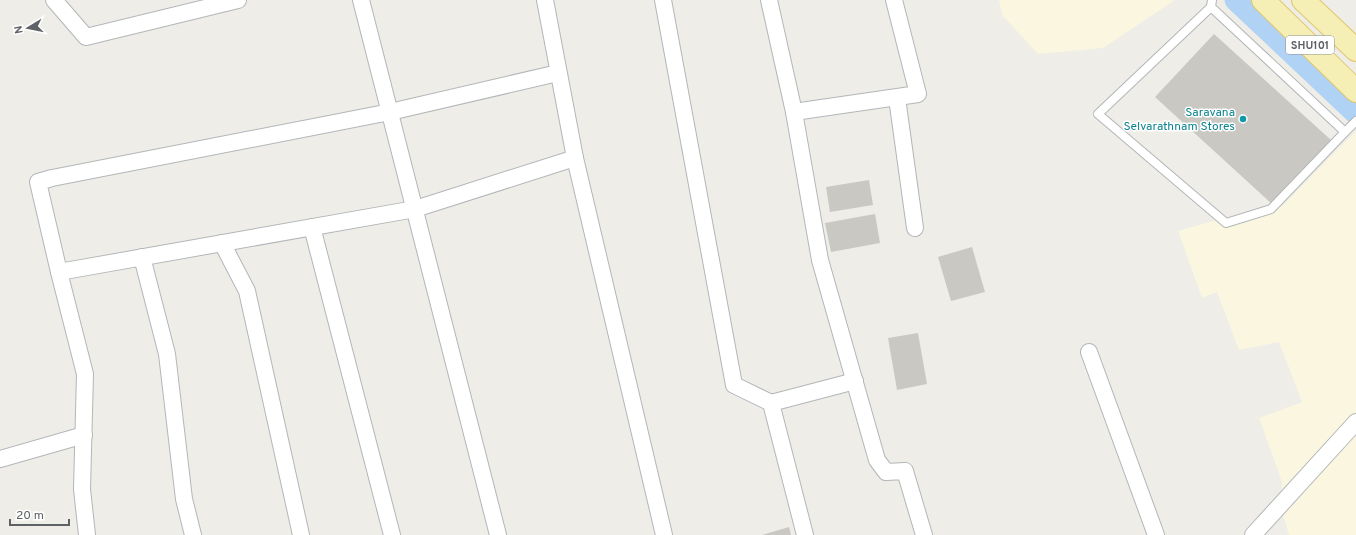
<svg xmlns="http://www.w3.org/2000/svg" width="1356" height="535" font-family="Overpass,sans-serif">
<rect width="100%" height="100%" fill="#eeede7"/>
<g fill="#faf6e0">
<polygon points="999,0 1175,0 1103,48 1038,54 1002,15"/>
<polygon points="1356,131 1356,535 1289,535 1281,508 1282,482 1259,418 1302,402 1279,342 1239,350 1217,292 1202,298 1178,231 1272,204 1276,209 1283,205"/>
</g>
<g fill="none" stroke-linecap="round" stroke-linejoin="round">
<polyline stroke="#b0d2f4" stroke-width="21" points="1235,0 1356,114"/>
</g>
<g fill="#cac8c3">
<polygon points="1214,34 1331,140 1272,204 1155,97"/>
<polygon points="869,180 873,205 830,212 826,187"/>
<polygon points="875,214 880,243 831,252 825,223"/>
<polygon points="972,247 985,292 951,301 938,257"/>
<polygon points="918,333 927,384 897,390 888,338"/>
<polygon points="789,527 791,535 762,535"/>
</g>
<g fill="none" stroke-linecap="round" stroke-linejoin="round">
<defs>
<g id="service">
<polyline points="1212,0 1211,7 1345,132 1356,121"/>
<polyline points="1211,7 1098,114 1226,223 1271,209 1345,132"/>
</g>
<g id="minor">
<polyline points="54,0 86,37 238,0"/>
<polyline points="361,0 498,535"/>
<polyline points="545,0 575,158 664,535"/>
<polyline points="663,0 734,385 771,403 805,535"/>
<polyline points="769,0 794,112"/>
<polyline points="894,0 918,94 794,112 820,260 877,460 886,472 905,471 924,535"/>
<polyline points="897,98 915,228"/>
<polyline points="312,227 392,535"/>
<polyline points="222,243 247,291 301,535"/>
<polyline points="142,257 167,354 184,499 193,535"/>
<polyline points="59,272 38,182 52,178 390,112 558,73"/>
<polyline points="1089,352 1156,535"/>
<polyline points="771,403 855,381"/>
<polyline points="0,459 84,435"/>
<polyline points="87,535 82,489 85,374 59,272 415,209 575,158"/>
<polyline points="1253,535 1356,422"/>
</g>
<g id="primary">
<polyline points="1263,0 1356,91"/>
<polyline points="1303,0 1356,50"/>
</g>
</defs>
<use href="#service" stroke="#b3b6b9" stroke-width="10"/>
<use href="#minor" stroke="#b3b6b9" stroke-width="18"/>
<use href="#primary" stroke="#e0c76e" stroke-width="24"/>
<use href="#service" stroke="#fff" stroke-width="8"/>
<use href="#minor" stroke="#fff" stroke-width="16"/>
<use href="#primary" stroke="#f5efb5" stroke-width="22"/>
</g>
<circle fill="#0f9aa8" stroke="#fff" stroke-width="1.5" cx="1243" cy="119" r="4"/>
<g text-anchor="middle" stroke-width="3" stroke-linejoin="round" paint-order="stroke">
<rect fill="#fff" stroke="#8e9093" stroke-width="1" x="1286" y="36" width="48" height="18" rx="3"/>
<g font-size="11" font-weight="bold" fill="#5e6165">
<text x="1310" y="49">SHU101</text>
</g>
<g font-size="12" fill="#0d838f" stroke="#fff" text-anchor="end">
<text x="1235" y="116">Saravana<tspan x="1235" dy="14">Selvarathnam Stores</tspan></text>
</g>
</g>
<g transform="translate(28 28) rotate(260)" stroke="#ffffff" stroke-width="3" paint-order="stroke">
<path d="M0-3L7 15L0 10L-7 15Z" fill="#5e6165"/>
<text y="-6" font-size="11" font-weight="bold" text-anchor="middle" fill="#5e6165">N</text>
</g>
<path d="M10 519v6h59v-6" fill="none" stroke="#5e6165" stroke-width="2"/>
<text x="16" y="519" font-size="12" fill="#5e6165" stroke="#ffffff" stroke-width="3" paint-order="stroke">20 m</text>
</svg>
